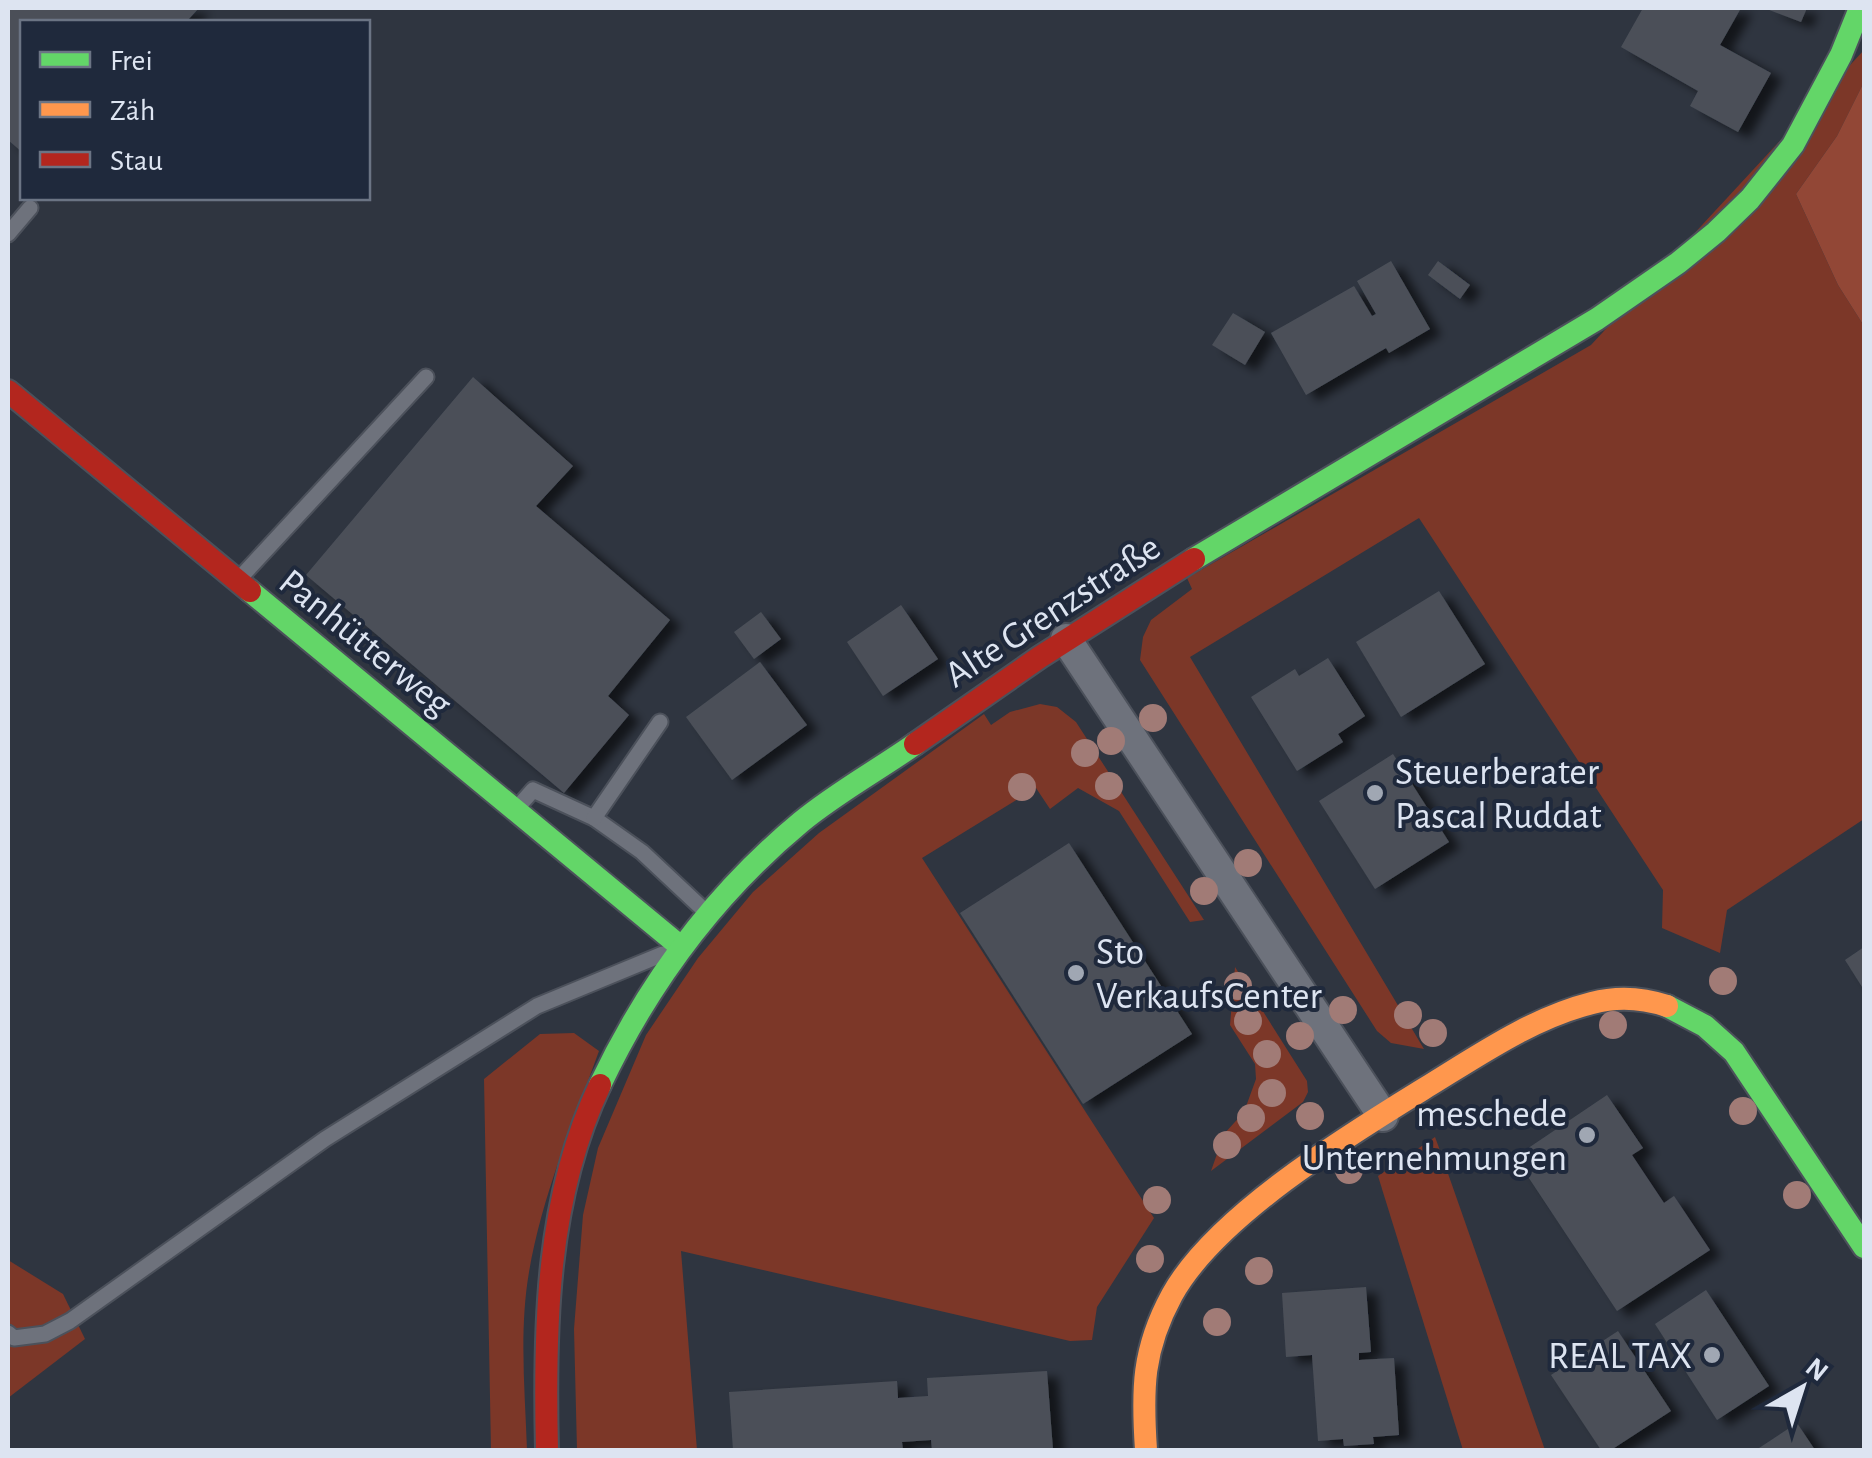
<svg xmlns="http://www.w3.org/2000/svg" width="1872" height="1458" font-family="'Alegreya Sans',sans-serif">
<defs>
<filter id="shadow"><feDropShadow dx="11" dy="6" stdDeviation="5" flood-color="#0009"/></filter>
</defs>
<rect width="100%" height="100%" fill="#2f3540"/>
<g fill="#7c3728">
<polygon points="1864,50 1864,82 1837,136 1796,194 1838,285 1864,326 1864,819 1727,910 1720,953 1662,928 1663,890 1659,884 1419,518 1190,657 1424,1049 1391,1043 1377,1031 1140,660 1143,637 1151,620 1192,589 1187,578 1591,345"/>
<polygon points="1040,704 1057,707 1076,722 1204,920 1190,922 1119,811 1078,788 1050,809 1036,788 922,858 1154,1218 1097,1307 1092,1340 1070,1341 681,1251 697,1450 577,1450 574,1329 583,1215 598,1148 646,1035 698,958 753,892 819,833 984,714 991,725 1010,712"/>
<polygon points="1235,967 1307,1081 1308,1092 1303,1102 1211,1171 1224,1134 1244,1112 1256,1079 1255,1064 1230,1025"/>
<path d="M574,1033L599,1051C573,1123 542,1196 529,1272C519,1331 525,1391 527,1450H491L484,1079L540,1034Z"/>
<polygon points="1435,1137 1438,1145 1545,1450 1463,1450 1378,1176"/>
<polygon points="8,1260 63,1294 85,1339 8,1398"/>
</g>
<polygon fill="#924736" points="1864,82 1864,326 1838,285 1796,194 1837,136"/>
<g fill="#4b5059" filter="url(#shadow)">
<polygon points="8,8 199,8 186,22 22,22 22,152 8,140"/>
<polygon points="1643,8 1741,8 1720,45 1771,73 1738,132 1690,106 1698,91 1621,47"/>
<polygon points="1764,8 1807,8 1801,22"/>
<polygon points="1391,261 1430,329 1389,353 1386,348 1306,395 1271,333 1354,286 1372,316 1376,314 1357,281"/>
<polygon points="1438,261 1470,285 1460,299 1428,275"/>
<polygon points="1233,313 1265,332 1245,365 1212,345"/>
<polygon points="473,377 573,466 536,506 670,620 608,696 629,715 564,793 306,575"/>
<polygon points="1439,591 1485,664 1401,717 1356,642"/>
<polygon points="901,605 938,659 883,696 847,642"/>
<polygon points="761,612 781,639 754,659 734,632"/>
<polygon points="1328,658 1365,716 1338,734 1343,742 1297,771 1251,697 1295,669 1299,676"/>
<polygon points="760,662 807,725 732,780 686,717"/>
<polygon points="1393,754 1449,842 1375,889 1319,801"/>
<polygon points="1069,843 1192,1034 1083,1104 960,913"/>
<polygon points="1864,947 1864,990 1845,960"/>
<polygon points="1607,1095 1643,1148 1632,1155 1664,1203 1674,1196 1710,1250 1617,1311 1515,1157"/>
<polygon points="1366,1287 1371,1352 1359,1353 1359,1360 1394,1358 1399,1435 1373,1437 1374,1444 1344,1446 1343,1439 1318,1441 1312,1355 1286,1357 1282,1293"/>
<polygon points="1706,1290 1769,1386 1717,1420 1655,1324"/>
<polygon points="1618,1331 1671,1411 1611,1450 1601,1450 1551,1375"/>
<polygon points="1047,1371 1053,1450 932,1450 931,1440 902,1442 903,1450 733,1450 729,1392 897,1381 898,1398 928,1396 927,1378"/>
<polygon points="1797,1423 1815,1450 1756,1450"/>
</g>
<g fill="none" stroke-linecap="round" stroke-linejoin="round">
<defs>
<g id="lane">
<polyline points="8,234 30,208"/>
<polyline points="239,579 426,377"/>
<polyline points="518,807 533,790 594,818 642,852 706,912"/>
<polyline points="594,818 660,722"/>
<polyline points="8,1333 14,1338 45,1334 70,1321 325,1139 537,1006 663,954"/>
</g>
<polyline id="street" points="1066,639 1383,1116"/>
<g id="fast">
<polyline points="1194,559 1597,319 1678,263 1716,232 1750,199 1793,145 1841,55 1860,8"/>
<polyline points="250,591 681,947"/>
<polyline points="1667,1006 1705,1026 1734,1052 1864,1247"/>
<path d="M600,1085C648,984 714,894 801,822C836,793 878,770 915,744"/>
</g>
<path id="slow" d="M1146,1450C1142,1390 1142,1350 1172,1295C1216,1215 1352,1133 1430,1085C1482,1053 1533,1018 1592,1003C1618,996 1643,998 1667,1006"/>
<g id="jam">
<polyline points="8,391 250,591"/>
<polyline points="915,744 1040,657 1194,559"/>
<path d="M547,1450C544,1328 546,1198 600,1085"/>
</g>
</defs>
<use href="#lane" stroke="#4c515b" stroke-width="19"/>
<use href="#street" stroke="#4c515b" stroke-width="34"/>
<use href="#fast" stroke="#4c515b" stroke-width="26"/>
<use href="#slow" stroke="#4c515b" stroke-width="26"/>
<use href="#jam" stroke="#4c515b" stroke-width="26"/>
<use href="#lane" stroke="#6e727c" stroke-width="15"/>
<use href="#street" stroke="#6e727c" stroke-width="30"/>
<use href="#fast" stroke="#63d668" stroke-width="22"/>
<use href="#slow" stroke="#ff974d" stroke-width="22"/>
<use href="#jam" stroke="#b3261e" stroke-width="22"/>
</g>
<g fill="#a17b76">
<circle cx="1153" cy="718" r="14"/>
<circle cx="1111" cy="741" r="14"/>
<circle cx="1085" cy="753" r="14"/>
<circle cx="1109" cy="786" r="14"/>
<circle cx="1022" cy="787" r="14"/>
<circle cx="1248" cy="863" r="14"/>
<circle cx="1204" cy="891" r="14"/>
<circle cx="1723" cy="981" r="14"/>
<circle cx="1238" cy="986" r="14"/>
<circle cx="1343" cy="1010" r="14"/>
<circle cx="1408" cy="1015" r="14"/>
<circle cx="1248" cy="1021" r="14"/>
<circle cx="1613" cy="1025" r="14"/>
<circle cx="1433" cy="1033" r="14"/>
<circle cx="1300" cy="1036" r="14"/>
<circle cx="1267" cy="1054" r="14"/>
<circle cx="1272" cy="1093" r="14"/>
<circle cx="1743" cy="1111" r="14"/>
<circle cx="1310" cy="1116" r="14"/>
<circle cx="1251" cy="1118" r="14"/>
<circle cx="1227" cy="1145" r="14"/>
<circle cx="1349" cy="1170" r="14"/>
<circle cx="1797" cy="1195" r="14"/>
<circle cx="1157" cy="1200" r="14"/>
<circle cx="1150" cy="1259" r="14"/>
<circle cx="1259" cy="1271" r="14"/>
<circle cx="1217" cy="1322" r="14"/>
</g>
<g fill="#a0a7b3" stroke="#1f293c" stroke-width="4">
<circle cx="1375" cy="793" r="10"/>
<circle cx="1076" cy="973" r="10"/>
<circle cx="1587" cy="1135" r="10"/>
<circle cx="1712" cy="1355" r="10"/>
</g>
<g text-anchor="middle" stroke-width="8" stroke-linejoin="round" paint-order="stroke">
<g font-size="38" fill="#dde4f1" stroke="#1f293c">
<text transform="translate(1052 610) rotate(-33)" y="13">Alte Grenzstraße</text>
<text transform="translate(366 642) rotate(39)" y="13">Panhütterweg</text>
</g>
<g font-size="38" fill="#dde4f1" stroke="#1f293c" text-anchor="start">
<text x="1395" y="784">Steuerberater<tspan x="1395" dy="44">Pascal Ruddat</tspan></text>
<text x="1096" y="964">Sto<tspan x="1096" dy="44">VerkaufsCenter</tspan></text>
<text x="1567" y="1126" text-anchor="end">meschede<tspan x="1567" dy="44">Unternehmungen</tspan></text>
<text x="1692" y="1368" text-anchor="end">REAL TAX</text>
</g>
</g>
<rect width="1872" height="1458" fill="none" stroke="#dde4f1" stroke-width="20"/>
<rect x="20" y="20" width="350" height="180" fill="#1f293c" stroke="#6b7484" stroke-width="2.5"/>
<rect x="40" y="52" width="50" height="15" fill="#63d668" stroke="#6b7484" stroke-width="2.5"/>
<text x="110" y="70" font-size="30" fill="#dde4f1">Frei</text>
<rect x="40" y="102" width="50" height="15" fill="#ff974d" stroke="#6b7484" stroke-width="2.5"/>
<text x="110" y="120" font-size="30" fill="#dde4f1">Zäh</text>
<rect x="40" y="152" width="50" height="15" fill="#b3261e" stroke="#6b7484" stroke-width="2.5"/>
<text x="110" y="170" font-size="30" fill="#dde4f1">Stau</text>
<g transform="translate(1802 1388) rotate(39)" stroke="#1f293c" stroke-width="8" paint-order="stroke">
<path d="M0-8L18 38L0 25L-18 38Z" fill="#dde4f1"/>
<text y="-15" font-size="28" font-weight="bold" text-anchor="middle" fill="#dde4f1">N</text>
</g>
</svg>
